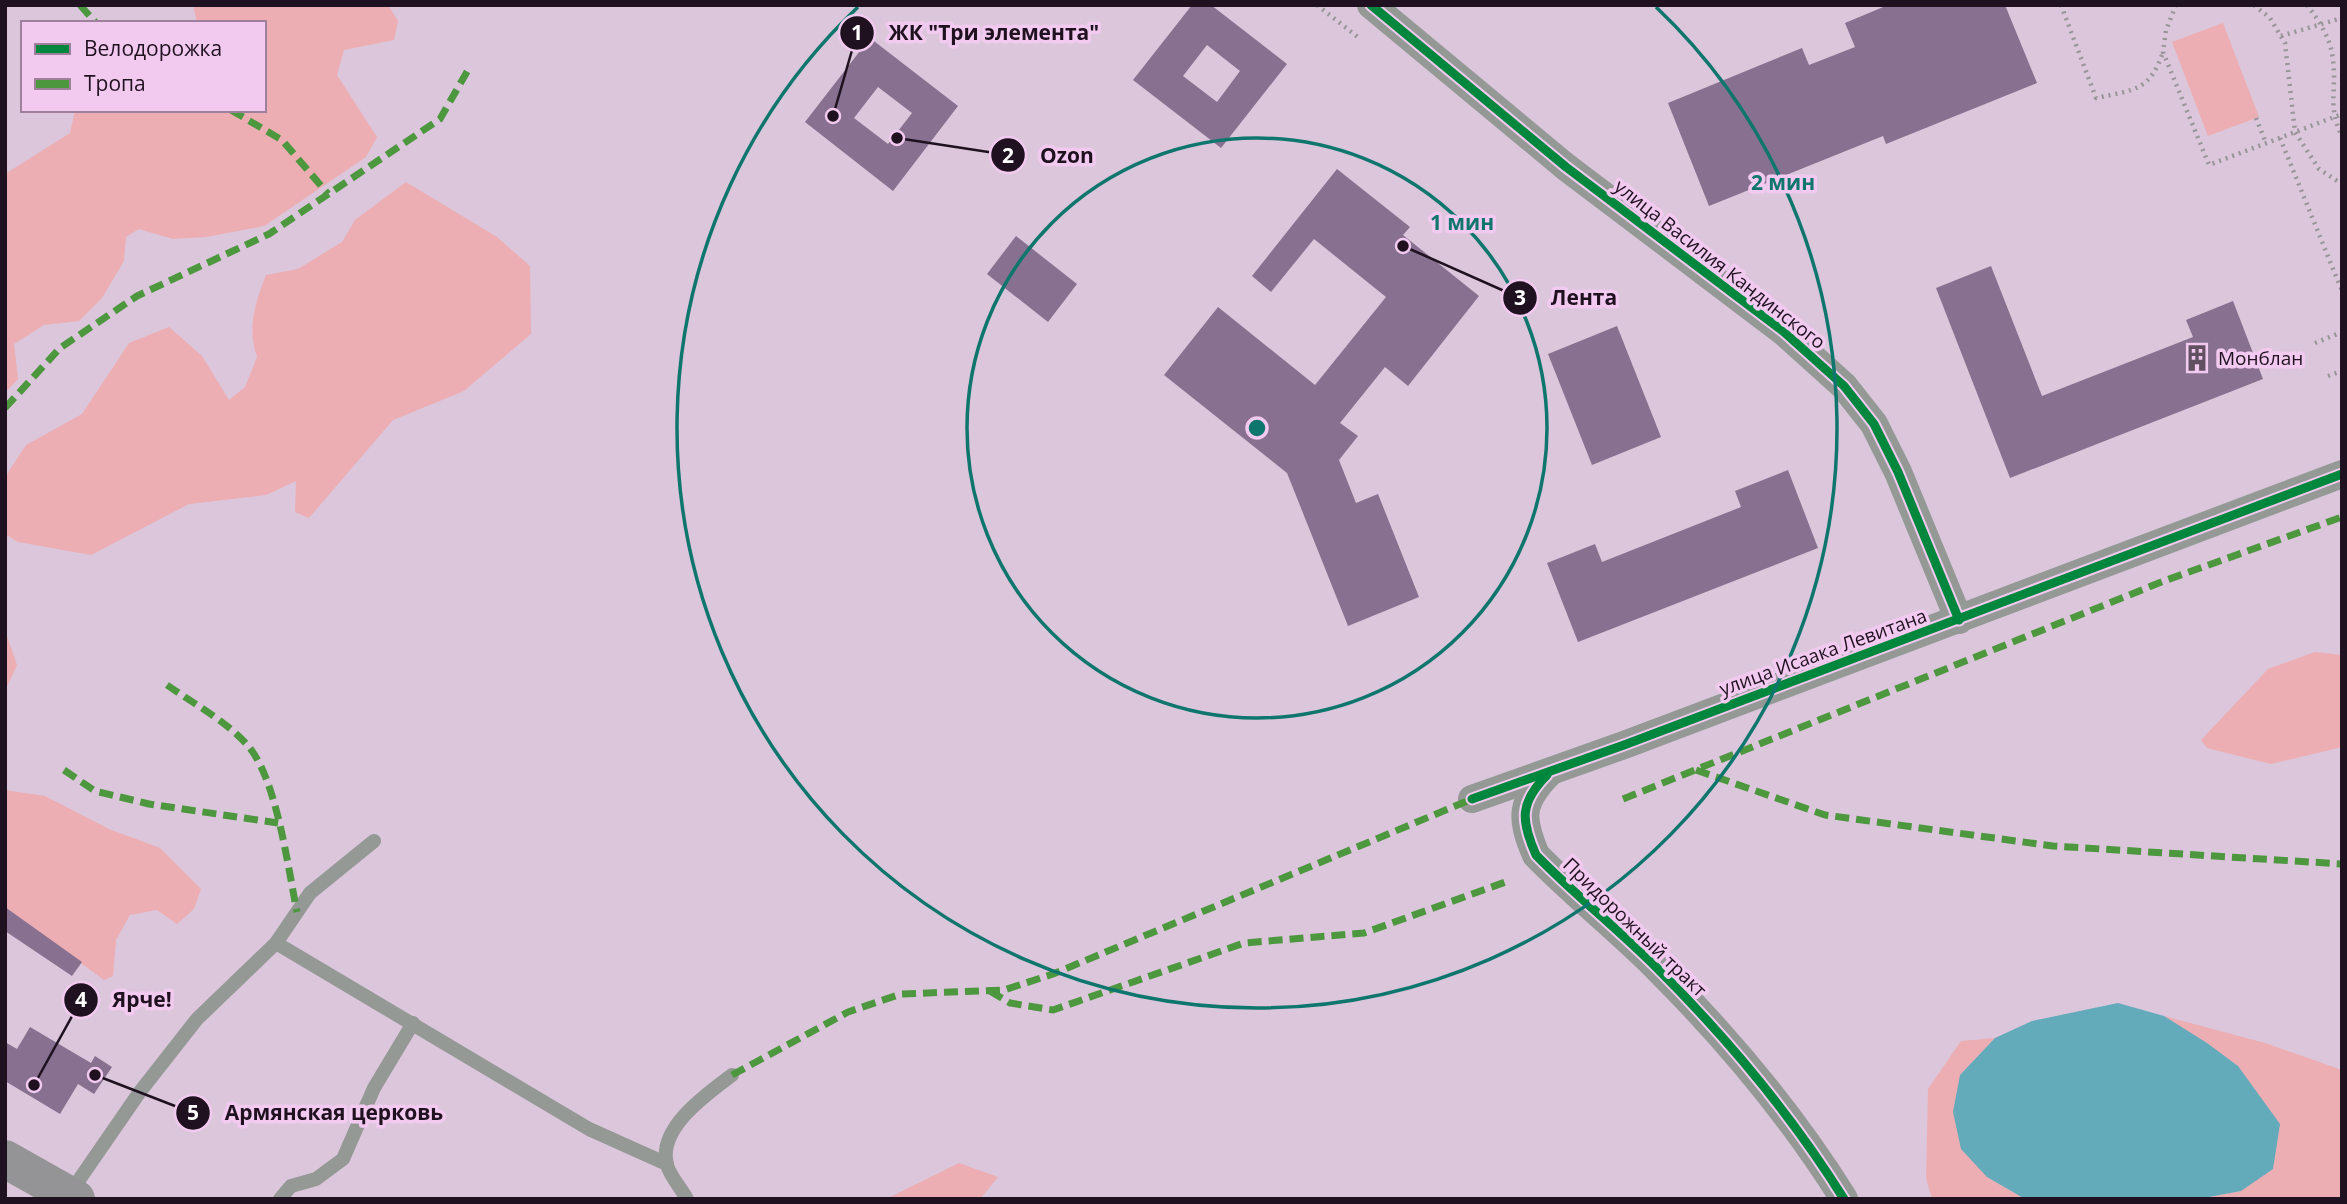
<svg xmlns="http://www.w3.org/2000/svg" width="2347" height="1204" font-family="'Open Sans',sans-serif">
<rect width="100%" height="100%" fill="#dbc6db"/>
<g fill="#ecaeb2">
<polygon points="193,5 388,5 398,21 394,40 344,50 337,75 377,137 366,157 264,226 206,237 173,239 139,229 126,237 124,261 102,298 79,321 44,325 14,344 18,379 5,393 5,174 70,133 75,110 264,110 264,23 197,23"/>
<polygon points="2223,23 2259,117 2208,136 2172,42"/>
<path d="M406,182L497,237L530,266L531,334L464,391L393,420L309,518L295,512L296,481L266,495L189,504L91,555L18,542L5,534V477L26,445L82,414L129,343L169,327L202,356L229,400L245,387L257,357C247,328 255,303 266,275L298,269L342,242L355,220Z"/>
<polygon points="5,630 17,665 5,691"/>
<polygon points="2315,652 2342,655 2342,747 2271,764 2207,748 2201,740 2268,669"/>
<polygon points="5,790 45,796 109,829 160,848 201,889 194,909 177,924 157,910 130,915 116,940 113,976 104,980 5,907"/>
<polygon points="2164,1016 2265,1043 2342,1070 2342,1199 2198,1199 2241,1191 2238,1066"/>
<polygon points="1995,1038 1960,1075 1987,1177 2025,1199 1932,1199 1926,1178 1928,1089 1961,1041"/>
<polygon points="959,1163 998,1177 980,1199 886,1199"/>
</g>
<polygon fill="#63abbb" points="2118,1003 2164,1016 2207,1043 2238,1066 2280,1124 2273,1169 2241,1191 2198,1199 2025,1199 1987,1177 1961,1149 1953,1112 1960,1075 1995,1038 2032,1021"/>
<g fill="#887190" fill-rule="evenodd">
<path d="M1192,5H1211L1287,64L1221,148L1133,80ZM1207,45L1240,71L1217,102L1183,76Z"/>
<polygon points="1888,5 2005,5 2037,83 1886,144 1883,136 1709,206 1668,103 1802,48 1809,65 1855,47 1845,23"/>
<path d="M870,38L958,106L893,191L805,122ZM878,87L912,113L888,144L854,118Z"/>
<polygon points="1337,169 1410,227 1403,235 1479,296 1408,386 1385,367 1340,423 1358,436 1339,460 1356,503 1378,494 1419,597 1348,626 1287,473 1164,375 1218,307 1315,385 1386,297 1314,239 1271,292 1252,276"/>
<polygon points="1016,236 1077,284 1048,322 987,274"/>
<polygon points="1991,266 2042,396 2193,337 2186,320 2233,301 2263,379 2010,478 1936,288"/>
<polygon points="1617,326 1661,437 1592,465 1548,354"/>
<polygon points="1788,470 1818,548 1578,642 1547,563 1595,544 1602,562 1741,507 1735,491"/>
<polygon points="5,907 82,962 72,976 5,931"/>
<polygon points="30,1027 91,1063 95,1056 112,1067 94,1094 78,1084 60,1114 5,1081 5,1042 17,1049"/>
</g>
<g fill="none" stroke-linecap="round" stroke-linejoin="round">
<g stroke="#989599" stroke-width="4.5" stroke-dasharray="2 5" stroke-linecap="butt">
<polyline points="1317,5 1359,38"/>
<path d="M2061,5L2096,98C2134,90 2150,91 2163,52"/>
<polyline points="2176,5 2166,30 2163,52 2209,165 2342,114"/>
<polyline points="2254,5 2270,18 2285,43 2295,132 2319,169 2342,184"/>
<path d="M2307,5C2320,22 2331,39 2333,60C2337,90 2327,107 2342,136"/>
<polyline points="2281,36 2342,18"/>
<polyline points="2256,118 2266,143"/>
<polyline points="2280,138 2342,291"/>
<polyline points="2315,343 2342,332"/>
<polyline points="2328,376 2342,371"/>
</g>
<g stroke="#949996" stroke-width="14">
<polyline points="276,943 589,1129 667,1164"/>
<polyline points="70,1193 139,1093 197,1019 276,943 310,893 374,841"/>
<polyline points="280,1199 291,1186 316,1179 343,1159 374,1088 413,1023"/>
<path d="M687,1199C681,1188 670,1176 667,1165C657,1128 707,1094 732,1075"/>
</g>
<g stroke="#949996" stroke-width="28">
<polyline points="1371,5 1566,167 1784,332 1844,386 1874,424 1898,472 1959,620"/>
<path d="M1550,772C1520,802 1520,818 1536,855C1575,895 1618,929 1657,968C1727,1038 1791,1114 1844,1199"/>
<polyline points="1472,799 1624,745 2342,474"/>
</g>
<polyline stroke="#949496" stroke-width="38" points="5,1159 76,1199"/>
<g stroke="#4d973f" stroke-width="7" stroke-dasharray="14 7" stroke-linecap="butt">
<polyline points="80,5 96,23"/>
<polyline points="231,110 282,140 328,194"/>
<polyline points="5,408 60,348 137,296 269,234 440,119 468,70"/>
<path d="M167,685C194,704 228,722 249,747C277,781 288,868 297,912"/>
<polyline points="64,770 95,791 149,804 278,823"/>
<polyline points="1696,770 1825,815 2053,846 2342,864"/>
<polyline points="1623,799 2164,581 2342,517"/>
<polyline points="990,991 1010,1003 1053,1010 1244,943 1364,933 1511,880"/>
<polyline points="732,1075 848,1012 901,994 1004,990 1053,974 1472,799"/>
</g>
<defs>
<g id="cycleway">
<polyline points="1371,5 1566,167 1784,332 1844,386 1874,424 1898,472 1959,620"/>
<path d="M1547,775C1519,803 1521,821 1536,855C1575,895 1618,929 1657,968C1727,1038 1791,1114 1844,1199"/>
<polyline points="1472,799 1624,745 2342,474"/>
</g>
</defs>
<use href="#cycleway" stroke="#f2caf0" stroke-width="13"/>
<use href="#cycleway" stroke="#00873e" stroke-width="9"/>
</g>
<g fill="none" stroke="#0f766e" stroke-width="3.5">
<circle cx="1257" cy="428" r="290"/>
<path d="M1656 7A580 580 0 1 1 858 7"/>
</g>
<defs>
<symbol id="building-bare" viewBox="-9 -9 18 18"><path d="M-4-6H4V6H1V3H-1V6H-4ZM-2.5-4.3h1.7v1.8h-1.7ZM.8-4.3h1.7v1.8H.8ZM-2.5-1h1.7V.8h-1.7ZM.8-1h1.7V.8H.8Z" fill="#615061" stroke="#f2caf0" stroke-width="2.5" paint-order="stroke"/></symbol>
</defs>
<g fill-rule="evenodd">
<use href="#building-bare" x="2178" y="339" width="38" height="38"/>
</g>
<g text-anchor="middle" stroke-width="7" stroke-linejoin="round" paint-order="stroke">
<g font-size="19" fill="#1f111f" stroke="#f2caf0">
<text transform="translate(1720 264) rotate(38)" y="7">улица Василия Кандинского</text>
<text transform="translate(1823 652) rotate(-20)" y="7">улица Исаака Левитана</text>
<text transform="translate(1635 927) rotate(44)" y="7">Придорожный тракт</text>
</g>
<g font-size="19" fill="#1f111f" stroke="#f2caf0" text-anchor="start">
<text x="2218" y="365">Монблан</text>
</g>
</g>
<circle cx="1257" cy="428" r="10" fill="#0f766e" stroke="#f2caf0" stroke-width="3.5"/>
<g font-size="21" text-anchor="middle" font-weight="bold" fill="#0f766e" stroke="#f2caf0" stroke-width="7" stroke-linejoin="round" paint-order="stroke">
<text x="1783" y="190">2 мин</text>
<text x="1462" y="230">1 мин</text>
</g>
<path fill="none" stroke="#1f111f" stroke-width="2.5" d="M833 116L857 33M897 138L1008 155M1403 246L1520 298M34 1085L81 1000M95 1075L193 1113"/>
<g fill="#1f111f" stroke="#f2caf0" stroke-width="2.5">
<circle cx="833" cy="116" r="7"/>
<circle cx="897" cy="138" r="7"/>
<circle cx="1403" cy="246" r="7"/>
<circle cx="34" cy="1085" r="7"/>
<circle cx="95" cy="1075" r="7"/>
<circle cx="857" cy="33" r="18"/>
<circle cx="1008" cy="155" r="18"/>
<circle cx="1520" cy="298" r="18"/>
<circle cx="81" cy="1000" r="18"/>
<circle cx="193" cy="1113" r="18"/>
</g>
<g font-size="21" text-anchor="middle" font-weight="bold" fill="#fff">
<text x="857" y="40">1</text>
<text x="1008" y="163">2</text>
<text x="1520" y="305">3</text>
<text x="81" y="1007">4</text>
<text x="193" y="1120">5</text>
</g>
<g font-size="21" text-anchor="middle" font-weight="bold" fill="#1f111f" stroke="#f2caf0" stroke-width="7" stroke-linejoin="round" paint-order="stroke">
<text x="994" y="40">ЖК "Три элемента"</text>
<text x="1067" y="163">Ozon</text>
<text x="1584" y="305">Лента</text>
<text x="142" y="1007">Ярче!</text>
<text x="334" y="1120">Армянская церковь</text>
</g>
<rect width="2347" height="1204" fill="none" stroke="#1f111f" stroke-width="14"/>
<rect x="21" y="21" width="245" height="91" fill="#f2caf0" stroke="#9e809c" stroke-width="2"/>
<rect x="35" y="44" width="35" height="10" fill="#00873e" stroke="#9e809c" stroke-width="2"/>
<text x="84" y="56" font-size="21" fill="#1f111f">Велодорожка</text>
<rect x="35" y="79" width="35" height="10" fill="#4d973f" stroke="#9e809c" stroke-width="2"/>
<text x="84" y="91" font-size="21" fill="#1f111f">Тропа</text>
</svg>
